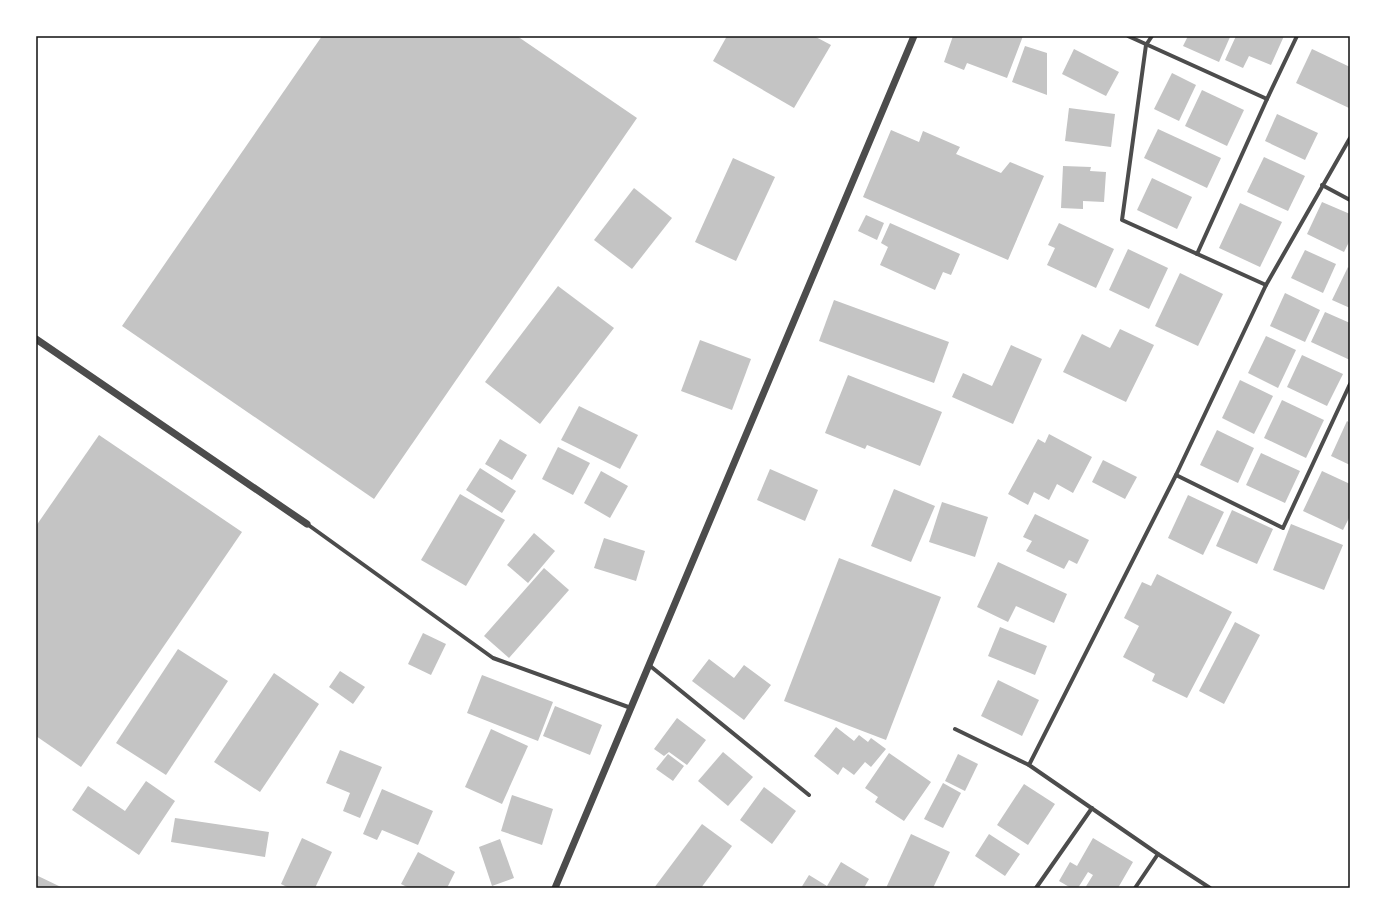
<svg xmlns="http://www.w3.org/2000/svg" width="1386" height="924" font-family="Poppins,sans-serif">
<rect width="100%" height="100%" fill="#fff"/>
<g fill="#c4c4c4">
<polygon points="322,36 517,36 637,118 374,499 122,326"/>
<polygon points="727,36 814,36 831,45 794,108 713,61"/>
<polygon points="953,36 1023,36 1007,78 967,63 964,70 944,62"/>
<polygon points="1188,36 1228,36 1230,37 1219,62 1183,46"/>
<polygon points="1236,36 1284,36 1271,65 1249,56 1243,68 1225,60"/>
<polygon points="1025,46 1047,53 1047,95 1012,82"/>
<polygon points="1074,49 1119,72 1106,96 1062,74"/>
<polygon points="1312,49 1350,67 1349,108 1296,83"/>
<polygon points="1172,73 1196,85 1179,121 1154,109"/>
<polygon points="1202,90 1244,110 1227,146 1185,126"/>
<polygon points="1069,108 1115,114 1111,147 1065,141"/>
<polygon points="1277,114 1318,133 1305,160 1265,141"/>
<polygon points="1158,129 1221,158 1207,188 1144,158"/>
<polygon points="891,130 919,142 923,131 960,147 956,154 1001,173 1010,162 1044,176 1008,260 863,197"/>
<polygon points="1264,157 1305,176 1288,211 1247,192"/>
<polygon points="733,158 775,177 736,261 695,242"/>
<polygon points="1063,166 1091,167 1090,171 1106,172 1104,202 1083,201 1083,209 1061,208"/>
<polygon points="1152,178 1192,197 1177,229 1137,210"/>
<polygon points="634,188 672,218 632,269 594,240"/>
<polygon points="1322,202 1350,214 1350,240 1344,252 1307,234"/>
<polygon points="1240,203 1282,222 1260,267 1219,248"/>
<polygon points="866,215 884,223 877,240 858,231"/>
<polygon points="890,223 960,254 951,275 943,272 935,290 880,265 888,247 881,243"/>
<polygon points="1059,223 1114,249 1096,288 1047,265 1055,248 1048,245"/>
<polygon points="1128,249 1168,268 1149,309 1109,290"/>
<polygon points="1305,250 1336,264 1323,293 1291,278"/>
<polygon points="1348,267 1350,269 1350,308 1332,300"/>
<polygon points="1180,273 1223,294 1198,346 1155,326"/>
<polygon points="558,286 614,328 540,424 485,382"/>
<polygon points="1285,293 1320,310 1305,342 1270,326"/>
<polygon points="834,300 949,342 934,383 819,341"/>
<polygon points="1325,312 1350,323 1350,360 1311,342"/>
<polygon points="1120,329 1154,345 1126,402 1063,372 1082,334 1110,348"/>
<polygon points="1266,336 1296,350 1278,388 1248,373"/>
<polygon points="700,340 751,359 732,410 681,391"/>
<polygon points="1011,345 1042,359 1013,424 952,397 963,373 992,386"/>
<polygon points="1302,355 1343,374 1327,406 1287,387"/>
<polygon points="848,375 942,412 920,466 867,445 865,449 825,433"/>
<polygon points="1240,380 1273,396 1254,434 1222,418"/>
<polygon points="1282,400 1324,420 1306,458 1264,438"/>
<polygon points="579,406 638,435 620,469 561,440"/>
<polygon points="1347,421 1350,423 1350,465 1331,456"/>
<polygon points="1217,430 1254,448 1238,483 1200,465"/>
<polygon points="1049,434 1092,457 1073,493 1057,484 1049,500 1034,492 1028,505 1008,494 1038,439 1045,443"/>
<polygon points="99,435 242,532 81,767 36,736 36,526"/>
<polygon points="500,439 527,455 512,480 485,464"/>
<polygon points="558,447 590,463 573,495 542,479"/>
<polygon points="1261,453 1300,471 1285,503 1246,485"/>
<polygon points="1103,460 1137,477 1125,499 1092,482"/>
<polygon points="480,468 516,491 502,513 466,490"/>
<polygon points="770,469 818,490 805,521 757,500"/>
<polygon points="601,471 628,486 610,518 584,503"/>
<polygon points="1322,471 1350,484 1350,516 1343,530 1303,511"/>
<polygon points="894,489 935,506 911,562 871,546"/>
<polygon points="460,494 505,520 466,586 421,560"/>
<polygon points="1188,495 1224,512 1203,555 1168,538"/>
<polygon points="942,502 988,517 975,557 929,542"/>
<polygon points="1232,510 1273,529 1257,564 1216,546"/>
<polygon points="1035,514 1089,540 1077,564 1069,560 1064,569 1026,551 1032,541 1023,537"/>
<polygon points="1291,524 1343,545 1324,590 1273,570"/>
<polygon points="534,533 555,551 528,583 507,565"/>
<polygon points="604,538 645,551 636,581 594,568"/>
<polygon points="839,558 941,597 886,740 784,701"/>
<polygon points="998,562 1067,594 1054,623 1016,606 1008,622 977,607"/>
<polygon points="544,568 569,590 509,658 484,636"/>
<polygon points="1157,574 1232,612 1187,698 1152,681 1155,674 1123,657 1139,626 1124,618 1142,582 1151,586"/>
<polygon points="1235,622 1260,635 1224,704 1199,691"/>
<polygon points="1000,627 1047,646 1035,675 988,656"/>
<polygon points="423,633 446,644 431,675 408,664"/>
<polygon points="178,649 228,681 166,775 116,743"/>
<polygon points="709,659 734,678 744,665 771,685 744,720 692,681"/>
<polygon points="340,671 365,687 353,704 329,687"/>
<polygon points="274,673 319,704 260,792 214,762"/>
<polygon points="482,675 553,702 538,741 467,713"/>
<polygon points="998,680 1039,700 1022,736 981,716"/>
<polygon points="555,706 602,725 590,755 543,736"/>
<polygon points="677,718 706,740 687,765 669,752 664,756 654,749"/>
<polygon points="836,727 854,741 859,735 868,742 871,738 886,749 871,767 865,762 854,775 843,767 838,775 814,756"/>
<polygon points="491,729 528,746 502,804 465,787"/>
<polygon points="340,750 382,767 360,818 343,811 350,793 326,783"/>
<polygon points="723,752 753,777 728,806 698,781"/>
<polygon points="889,753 931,782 904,821 875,802 878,797 865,788"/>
<polygon points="668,754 684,766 673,781 656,769"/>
<polygon points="958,754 978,764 965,791 945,781"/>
<polygon points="146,781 175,801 139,855 72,810 88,786 125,811"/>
<polygon points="943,783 961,793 943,828 924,819"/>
<polygon points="1024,784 1055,804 1028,845 997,825"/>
<polygon points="764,787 796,811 772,844 740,820"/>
<polygon points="382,789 433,811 418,845 382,830 377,840 363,834"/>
<polygon points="512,795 553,809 542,845 501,831"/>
<polygon points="175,818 269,832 265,857 171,842"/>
<polygon points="702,824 732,846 701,888 654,888"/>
<polygon points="911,834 950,852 933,888 886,888"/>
<polygon points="989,834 1020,854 1005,876 975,856"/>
<polygon points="302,838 332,852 315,888 289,888 281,884"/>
<polygon points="1093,838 1133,862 1118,888 1085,888 1093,875 1088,872 1078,888 1071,888 1059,881 1070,862 1077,866"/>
<polygon points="500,839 514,878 492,886 479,847"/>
<polygon points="418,852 455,872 447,888 409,888 401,884"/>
<polygon points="841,862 869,879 864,888 801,888 809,875 827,886"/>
<polygon points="36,875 63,888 36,888"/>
</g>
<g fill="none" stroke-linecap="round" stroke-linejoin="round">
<g stroke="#4c4c4c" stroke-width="4">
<polyline points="1128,36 1267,99"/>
<polyline points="1152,36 1146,45 1122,220 1266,285"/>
<polyline points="1322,185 1350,200"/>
<polyline points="1197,254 1267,99 1297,36"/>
<polyline points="1176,475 1283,528 1350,384"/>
<polyline points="307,524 493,658 631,708"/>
<polyline points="649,665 809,795"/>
<polyline points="955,729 1029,765"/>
<polyline points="1036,888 1092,808"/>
<polyline points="1135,888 1158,854"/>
<polyline points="1210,888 1158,854 1029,765 1176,475 1266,285 1350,138"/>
</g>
<g stroke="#4c4c4c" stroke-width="7">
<polyline points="36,339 307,524"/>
<polyline points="555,888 914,36"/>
</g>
</g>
<rect width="1386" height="924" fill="none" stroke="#ffffff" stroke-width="74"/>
<rect x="37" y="37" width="1312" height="850" fill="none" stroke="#111" stroke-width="1.5"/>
</svg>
